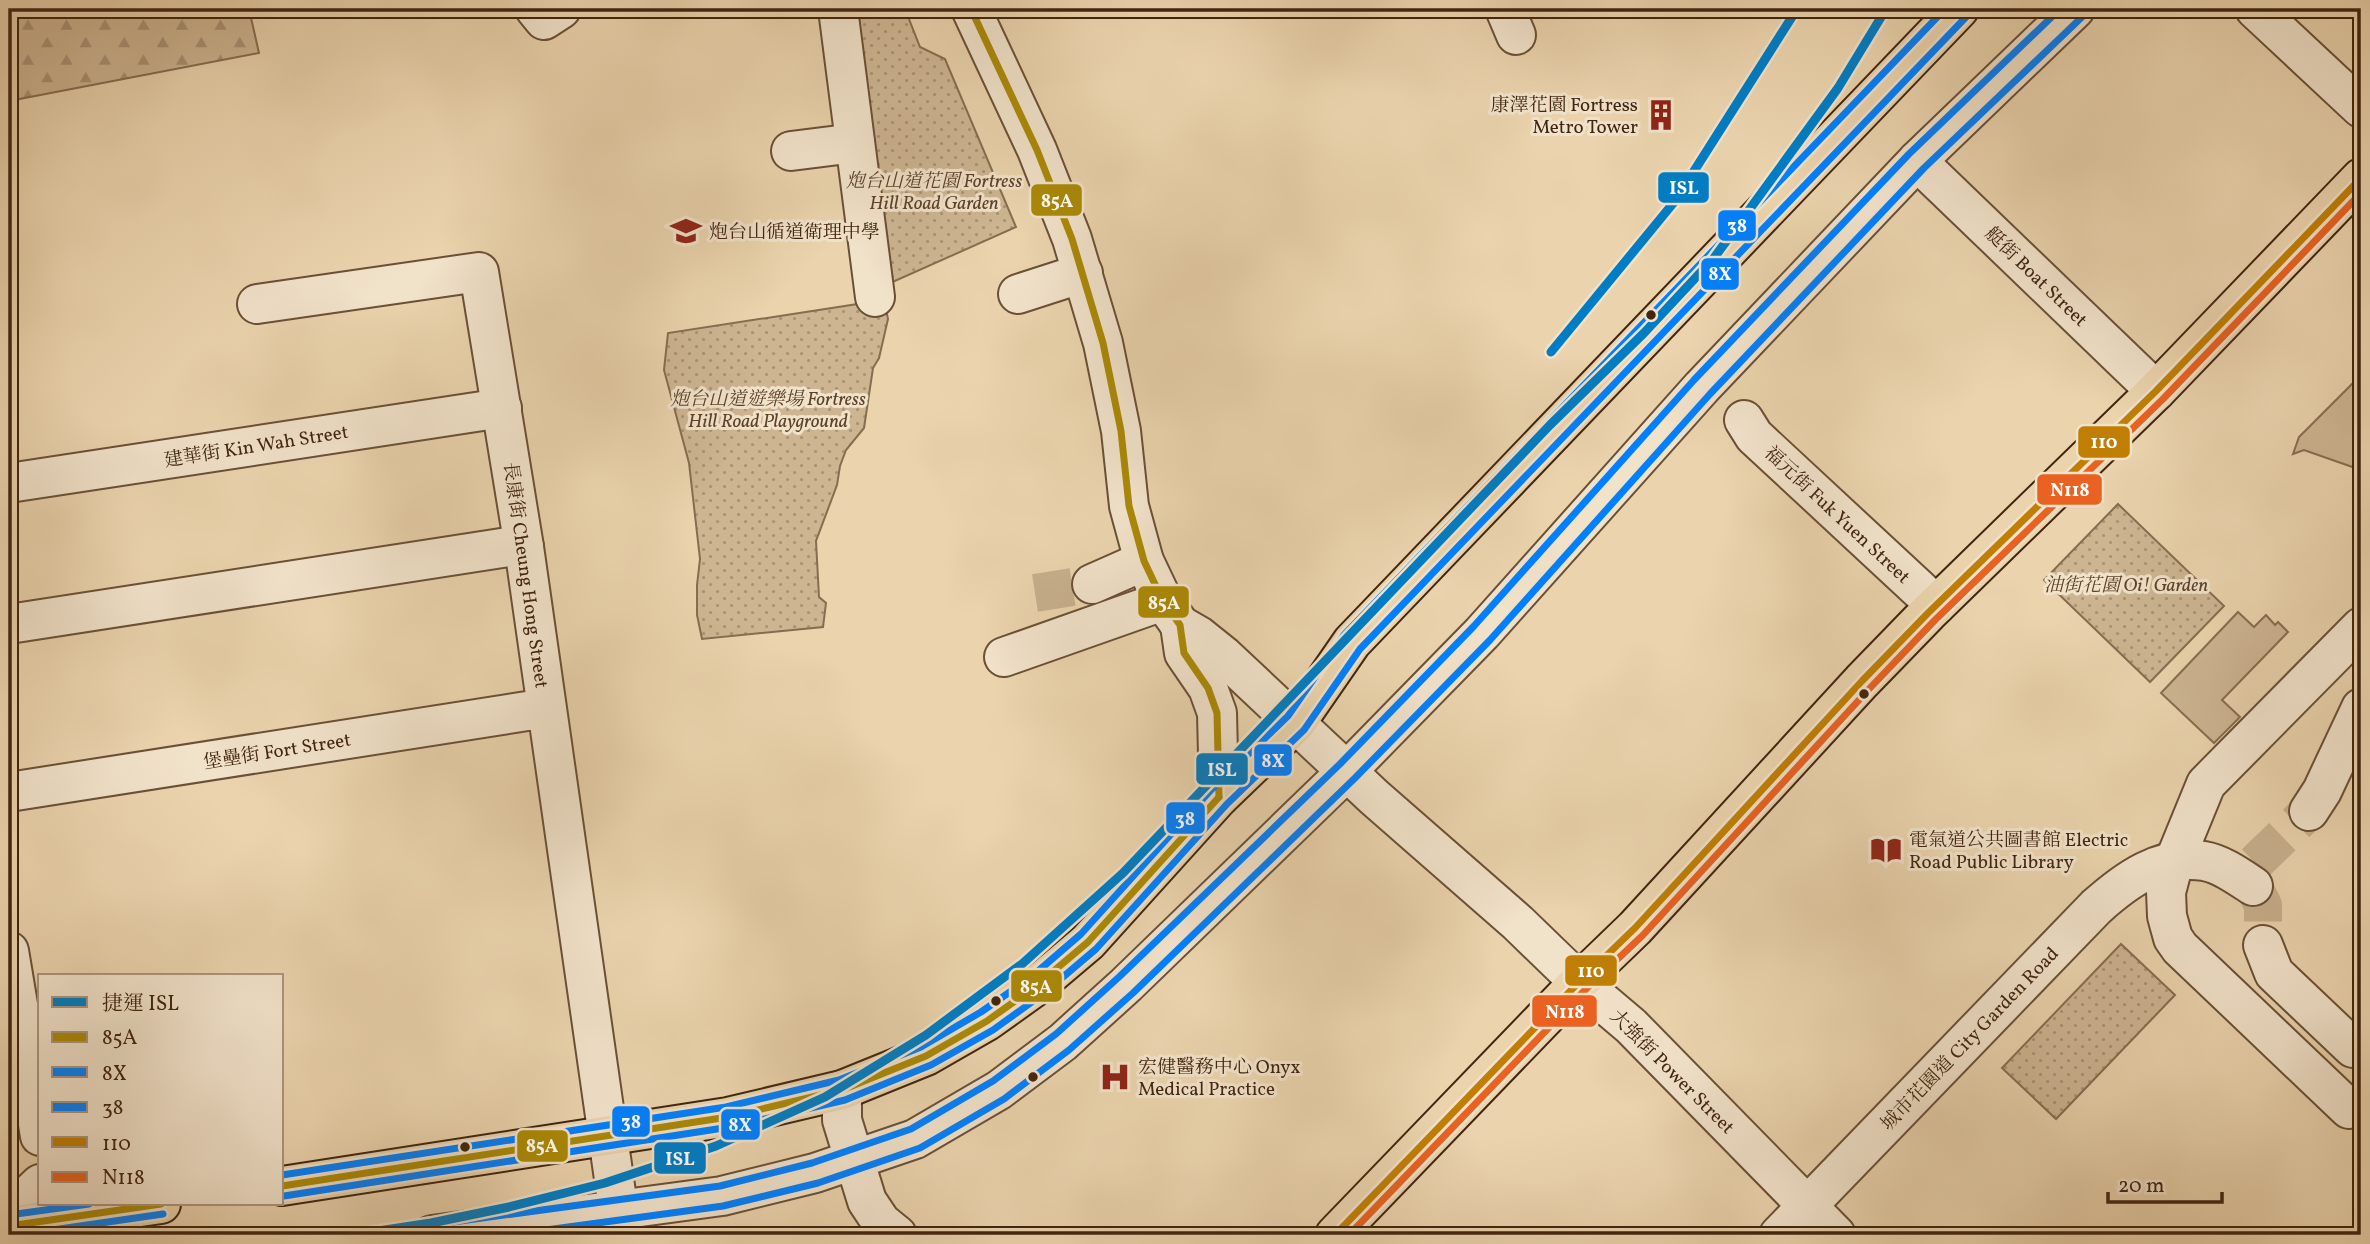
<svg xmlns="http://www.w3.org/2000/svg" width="2370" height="1244" font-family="Vollkorn,'Noto Serif TC',serif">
<defs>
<pattern id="forest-firs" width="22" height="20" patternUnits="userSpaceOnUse" patternTransform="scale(1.75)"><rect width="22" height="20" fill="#cdb592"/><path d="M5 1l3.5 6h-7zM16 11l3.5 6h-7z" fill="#a89376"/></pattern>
<pattern id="park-dots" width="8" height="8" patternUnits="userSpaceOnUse" patternTransform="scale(1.75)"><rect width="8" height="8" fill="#cdb592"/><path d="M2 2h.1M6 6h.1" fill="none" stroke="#a89376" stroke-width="1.8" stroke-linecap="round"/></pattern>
</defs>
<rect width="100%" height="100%" fill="#ead3ad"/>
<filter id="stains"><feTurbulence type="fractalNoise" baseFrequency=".00286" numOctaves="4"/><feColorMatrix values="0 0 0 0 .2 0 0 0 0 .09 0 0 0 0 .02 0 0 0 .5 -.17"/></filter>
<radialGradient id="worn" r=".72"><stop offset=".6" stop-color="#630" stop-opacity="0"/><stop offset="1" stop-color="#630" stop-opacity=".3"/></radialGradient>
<g fill="#cdb592" stroke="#876d50" stroke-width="2">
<polygon points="2361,375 2361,470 2304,450 2293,454 2299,437"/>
<polygon points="2238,612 2254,627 2266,615 2275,625 2278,622 2288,632 2222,700 2240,717 2214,743 2161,693"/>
</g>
<polygon fill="url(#forest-firs)" stroke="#876d50" stroke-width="2" points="9,9 249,9 259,53 9,101"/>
<g fill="url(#park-dots)" stroke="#876d50" stroke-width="2">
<polygon points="854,9 905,9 920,47 945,59 1016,227 888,284"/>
<polygon points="884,300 888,319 879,358 873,368 864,428 846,450 840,466 837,485 816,541 819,597 826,603 823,627 702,639 697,615 697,585 700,559 689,463 664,370 668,333"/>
<polygon points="2118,504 2224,606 2150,682 2044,580"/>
<polygon points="2121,944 2175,995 2056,1119 2002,1068"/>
</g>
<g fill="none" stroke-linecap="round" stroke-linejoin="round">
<g stroke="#c8b08d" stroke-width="38" stroke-dasharray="38 19" stroke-linecap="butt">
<polyline points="1035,593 1092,584"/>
<polyline points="2255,863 2309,811"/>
<polyline points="2253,886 2263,905 2263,945"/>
</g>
<defs>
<g id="minor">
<polyline points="535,9 544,20 561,9"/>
<polyline points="838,9 875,297"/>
<polyline points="971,9 1037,150 1072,239 1103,343 1121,431 1129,506 1144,561 1163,601 1180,625 1199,636 1224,656 1374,797 1518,923 1579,982 1631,1026 1836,1235"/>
<polyline points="1505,9 1516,35"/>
<polyline points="2255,9 2361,108"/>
<polyline points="791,151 855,143"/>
<polyline points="1917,161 2156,391"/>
<polyline points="1018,294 1083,273"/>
<polyline points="257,304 479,272 524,547 622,1235"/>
<polyline points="1744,420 1754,436 1936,605"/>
<polyline points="9,483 502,408"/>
<polyline points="1092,584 1144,561"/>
<polyline points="9,624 508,547 524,547"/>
<polyline points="1180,625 1184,653 1208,688 1217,713 1219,797"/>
<polyline points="1004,657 1163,601"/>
<polyline points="9,792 527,711 546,711"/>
<polyline points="2309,811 2322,791 2361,708"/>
<polyline points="2263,945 2274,973 2353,1048"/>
<polyline points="9,951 40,1136"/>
<polyline points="842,1090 842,1120 867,1201 881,1222 897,1235"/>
<polyline points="2349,1109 2180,948 2173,938 2167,916 2166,892 2174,862 2206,784 2361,627"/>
<polyline points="9,1210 16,1207 40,1184"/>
<polyline points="432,1235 722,1196 815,1173 915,1139 999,1090 1063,1042 1126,985 1347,771 1482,633 1702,387 1917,161 2075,9"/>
<path d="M1779,1235L2096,907C2125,881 2161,854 2204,861C2221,864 2238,876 2253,886"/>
</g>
<g id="major">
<polyline points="282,1186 728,1117 842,1090 926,1056 987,1021 1036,986 1088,942 1219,797 1296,723 1352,642 1959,9"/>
<polyline points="9,1226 161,1204"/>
<polyline points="1335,1235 1579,982 1635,928 1862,681 1928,613 2156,391 2361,178"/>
</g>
</defs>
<use href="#minor" stroke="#6b5036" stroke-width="42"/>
<use href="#major" stroke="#41250f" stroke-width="42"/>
<use href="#minor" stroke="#f1e2ca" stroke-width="38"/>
<use href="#major" stroke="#ead3ad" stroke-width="38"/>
<defs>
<g id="bus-1">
<polyline points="971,9 1037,150 1072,239 1103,343 1121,431 1129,506 1144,561 1163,601 1180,625 1184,653 1208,688 1217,713 1219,797"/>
<polyline points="282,1186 728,1117 842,1090 926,1056 987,1021 1036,986 1088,942 1219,797"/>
<polyline points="9,1226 161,1204"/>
</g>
<g id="bus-2">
<polyline points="284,1196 730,1127 845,1100 931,1065 993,1030 1043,994 1096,949 1227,804 1304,730 1360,649 1967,16"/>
<polyline points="18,1235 163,1214"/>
<polyline points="509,1235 723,1206 818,1183 920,1148 1004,1099 1069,1050 1133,993 1355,778 1490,640 1710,394 1924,168 2082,17"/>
</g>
<g id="bus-3">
<polyline points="282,1175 726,1107 839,1080 921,1047 981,1012 1030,978 1081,934 1211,790 1288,716 1344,635 1945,9"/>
<polyline points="9,1215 89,1204"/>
<polyline points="431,1225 720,1186 812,1163 911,1129 993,1081 1056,1034 1119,977 1340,764 1474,626 1694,380 1909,154 2060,9"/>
</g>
<polyline id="bus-4" points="1335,1235 1579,982 1635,928 1862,681 1928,613 2156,391 2361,178"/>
<polyline id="bus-5" points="1349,1235 1586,989 1643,935 1870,688 1935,620 2163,399 2361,193"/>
</defs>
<use href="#bus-1" stroke="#f1e2ca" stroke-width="12"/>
<use href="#bus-2" stroke="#f1e2ca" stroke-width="12"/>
<use href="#bus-3" stroke="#f1e2ca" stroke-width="12"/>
<use href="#bus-4" stroke="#f1e2ca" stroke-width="12"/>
<use href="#bus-5" stroke="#f1e2ca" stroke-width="12"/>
<use href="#bus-1" stroke="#aa8907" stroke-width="7"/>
<use href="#bus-2" stroke="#0080ff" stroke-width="7"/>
<use href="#bus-3" stroke="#0080ff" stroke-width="7"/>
<use href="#bus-4" stroke="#c07f04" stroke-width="7"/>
<use href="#bus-5" stroke="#e96221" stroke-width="7"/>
<defs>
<g id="metro-1">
<polyline points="1551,352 1675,201 1797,9"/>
<polyline points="352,1235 431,1223 509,1207 605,1183 716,1146 825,1097 926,1035 1022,964 1123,873 1550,425 1644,333 1714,258 1838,88 1886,9"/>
</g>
</defs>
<use href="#metro-1" stroke="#f1e2ca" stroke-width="14"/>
<use href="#metro-1" stroke="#007dc5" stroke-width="9"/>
</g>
<defs>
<symbol id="building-bare" viewBox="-9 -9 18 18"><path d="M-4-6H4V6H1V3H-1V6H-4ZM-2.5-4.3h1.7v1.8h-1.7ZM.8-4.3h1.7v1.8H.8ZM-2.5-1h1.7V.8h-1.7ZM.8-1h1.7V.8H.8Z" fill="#8f2418" stroke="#f1e2ca" stroke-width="2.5" paint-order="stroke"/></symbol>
<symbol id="school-bare" viewBox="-9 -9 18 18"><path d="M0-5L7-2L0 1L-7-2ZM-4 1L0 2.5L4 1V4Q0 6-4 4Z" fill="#8f2418" stroke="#f1e2ca" stroke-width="2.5" paint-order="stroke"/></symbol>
<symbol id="library-bare" viewBox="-9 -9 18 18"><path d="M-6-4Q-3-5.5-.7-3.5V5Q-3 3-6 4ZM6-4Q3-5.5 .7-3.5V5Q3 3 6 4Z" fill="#8f2418" stroke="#f1e2ca" stroke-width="2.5" paint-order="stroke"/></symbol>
<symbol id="hospital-bare" viewBox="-9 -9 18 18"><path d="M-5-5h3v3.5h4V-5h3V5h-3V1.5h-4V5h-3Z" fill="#8f2418" stroke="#f1e2ca" stroke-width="2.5" paint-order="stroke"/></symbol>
</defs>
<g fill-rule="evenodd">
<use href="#building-bare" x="1639" y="93" width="44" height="44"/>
<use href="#school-bare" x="664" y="209" width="44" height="44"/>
<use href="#library-bare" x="1864" y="828" width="44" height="44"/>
<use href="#hospital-bare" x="1093" y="1055" width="44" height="44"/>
</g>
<g fill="#41250f" stroke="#f1e2ca" stroke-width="2.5">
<circle cx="1651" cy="315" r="6"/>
<circle cx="1864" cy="694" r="6"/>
<circle cx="996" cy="1001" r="6"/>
<circle cx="1033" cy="1077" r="6"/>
<circle cx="465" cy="1147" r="6"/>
</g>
<g text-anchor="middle" stroke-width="6" stroke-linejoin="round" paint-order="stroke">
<g font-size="19" fill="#41250f" stroke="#f1e2ca" text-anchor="start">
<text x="1638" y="111" text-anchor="end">康澤花園 Fortress<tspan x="1638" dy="22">Metro Tower</tspan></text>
<text x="709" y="238">炮台山循道衛理中學</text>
<text x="1909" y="846">電氣道公共圖書館 Electric<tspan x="1909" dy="22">Road Public Library</tspan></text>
<text x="1138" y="1073">宏健醫務中心 Onyx<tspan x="1138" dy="22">Medical Practice</tspan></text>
</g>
<g font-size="19" font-style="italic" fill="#5d4229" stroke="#f1e2ca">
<text x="934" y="187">炮台山道花園 Fortress<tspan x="934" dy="22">Hill Road Garden</tspan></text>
<text x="768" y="405">炮台山道遊樂場 Fortress<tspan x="768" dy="22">Hill Road Playground</tspan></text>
<text x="2126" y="591">油街花園 Oi! Garden</text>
</g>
<g font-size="19" fill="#41250f" stroke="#f1e2ca">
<text transform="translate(2037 276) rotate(44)" y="7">艇街 Boat Street</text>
<text transform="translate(256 445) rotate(-9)" y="7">建華街 Kin Wah Street</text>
<text transform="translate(1838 514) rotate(43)" y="7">福元街 Fuk Yuen Street</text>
<text transform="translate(527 575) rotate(82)" y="7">長康街 Cheung Hong Street</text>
<text transform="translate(277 750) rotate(-9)" y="7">堡壘街 Fort Street</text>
<text transform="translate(1969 1038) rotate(-46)" y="7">城市花園道 City Garden Road</text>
<text transform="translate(1673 1071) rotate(45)" y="7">大強街 Power Street</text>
</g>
</g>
<g stroke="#f1e2ca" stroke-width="2.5">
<rect x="1657" y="171" width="53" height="33" rx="7" fill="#007dc5"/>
<rect x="1030" y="183" width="53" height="34" rx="7" fill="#aa8907"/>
<rect x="1717" y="209" width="40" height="33" rx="7" fill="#0080ff"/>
<rect x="1700" y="257" width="40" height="34" rx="7" fill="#0080ff"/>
<rect x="2077" y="425" width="54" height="34" rx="7" fill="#c07f04"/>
<rect x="2036" y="473" width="67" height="33" rx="7" fill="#e96221"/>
<rect x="1137" y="585" width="53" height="34" rx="7" fill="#aa8907"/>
<rect x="1253" y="743" width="40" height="34" rx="7" fill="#0080ff"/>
<rect x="1195" y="752" width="54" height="34" rx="7" fill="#007dc5"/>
<rect x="1165" y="801" width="41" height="34" rx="7" fill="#0080ff"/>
<rect x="1564" y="954" width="54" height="33" rx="7" fill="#c07f04"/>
<rect x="1010" y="969" width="53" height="34" rx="7" fill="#aa8907"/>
<rect x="1531" y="994" width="67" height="34" rx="7" fill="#e96221"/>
<rect x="611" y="1105" width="40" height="33" rx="7" fill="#0080ff"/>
<rect x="720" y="1108" width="41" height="33" rx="7" fill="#0080ff"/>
<rect x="516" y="1129" width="53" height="34" rx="7" fill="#aa8907"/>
<rect x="653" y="1141" width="54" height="34" rx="7" fill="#007dc5"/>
</g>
<g font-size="19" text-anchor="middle" font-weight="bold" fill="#fff">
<text x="1684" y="194">ISL</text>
<text x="1057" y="207">85A</text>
<text x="1737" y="232">38</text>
<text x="1720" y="280">8X</text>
<text x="2104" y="448">110</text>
<text x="2070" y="496">N118</text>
<text x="1164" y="609">85A</text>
<text x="1273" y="767">8X</text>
<text x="1222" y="776">ISL</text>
<text x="1185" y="825">38</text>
<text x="1591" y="977">110</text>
<text x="1036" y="993">85A</text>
<text x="1565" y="1018">N118</text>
<text x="631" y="1128">38</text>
<text x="740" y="1131">8X</text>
<text x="542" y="1152">85A</text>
<text x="680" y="1165">ISL</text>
</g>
<rect width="2370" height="1244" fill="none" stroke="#ead3ad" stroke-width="35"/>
<rect x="10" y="10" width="2349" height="1223" fill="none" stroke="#41250f" stroke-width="3.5"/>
<rect x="18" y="18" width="2335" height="1209" fill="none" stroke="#41250f" stroke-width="2"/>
<rect x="38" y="974" width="245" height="231" fill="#f1e2ca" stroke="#ab967f" stroke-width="2"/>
<rect x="52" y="997" width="35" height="10" fill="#007dc5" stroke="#ab967f" stroke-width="2"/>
<text x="102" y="1010" font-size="21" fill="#41250f">捷運 ISL</text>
<rect x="52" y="1032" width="35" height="10" fill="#aa8907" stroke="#ab967f" stroke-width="2"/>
<text x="102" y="1044" font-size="21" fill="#41250f">85A</text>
<rect x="52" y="1067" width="35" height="10" fill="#0080ff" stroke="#ab967f" stroke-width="2"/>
<text x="102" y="1080" font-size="21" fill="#41250f">8X</text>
<rect x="52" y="1102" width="35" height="10" fill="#0080ff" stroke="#ab967f" stroke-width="2"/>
<text x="102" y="1114" font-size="21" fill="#41250f">38</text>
<rect x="52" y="1137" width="35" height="10" fill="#c07f04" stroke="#ab967f" stroke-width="2"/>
<text x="102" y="1150" font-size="21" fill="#41250f">110</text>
<rect x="52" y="1172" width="35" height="10" fill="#e96221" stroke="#ab967f" stroke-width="2"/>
<text x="102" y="1184" font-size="21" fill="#41250f">N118</text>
<path d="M2108 1192v10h114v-10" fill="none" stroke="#41250f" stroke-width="3.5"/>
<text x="2118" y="1192" font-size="21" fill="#41250f" stroke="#f1e2ca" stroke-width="5" paint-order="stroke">20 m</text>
<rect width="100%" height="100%" filter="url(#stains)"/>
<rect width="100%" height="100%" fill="url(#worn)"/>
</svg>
